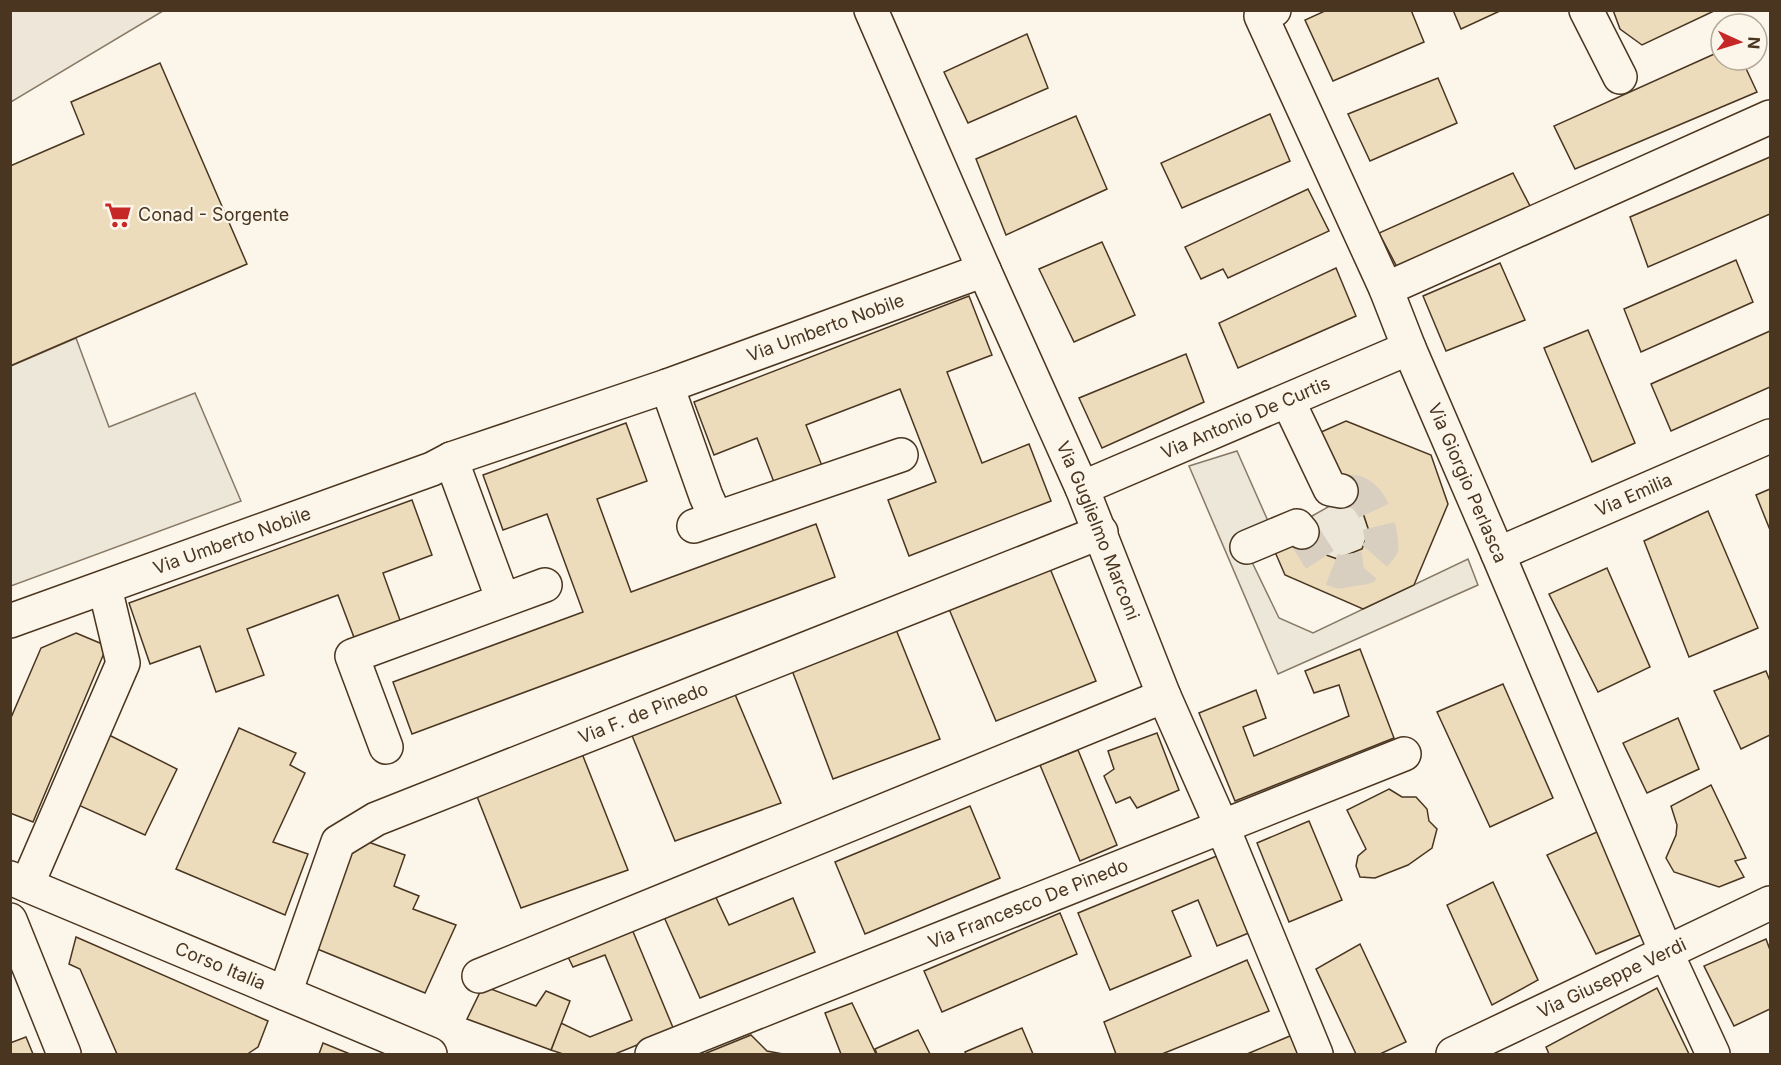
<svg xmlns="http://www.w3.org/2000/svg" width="1781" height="1065" font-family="Inter,sans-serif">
<rect width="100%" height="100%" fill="#fbf6e9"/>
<polygon fill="#ede6d9" stroke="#887966" stroke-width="1.5" points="10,11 11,10 163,11 11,102"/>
<g fill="#ede7d9" stroke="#887966" stroke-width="1.5">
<polygon points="76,338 109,427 195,393 241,501 11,586 11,366"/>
<polygon points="1237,451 1268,521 1250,558 1279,618 1313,633 1468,559 1478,585 1278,674 1189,466"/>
<polygon points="1344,498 1360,504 1369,531 1362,549 1337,559 1323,554 1309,529 1312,516"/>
</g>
<g fill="#ecdcbc" stroke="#4a3520" stroke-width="1.5">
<polygon points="1327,10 1411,10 1424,42 1333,81 1305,20"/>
<polygon points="1453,10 1502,10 1461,29"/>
<polygon points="1613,10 1714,10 1714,11 1642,45 1620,29"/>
<polygon points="1027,34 1048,88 968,123 944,72"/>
<polygon points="1721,51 1721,60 1742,60 1757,92 1575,169 1554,126"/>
<polygon points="160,63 247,264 10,366 10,166 84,134 71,102"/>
<polygon points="1438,78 1457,123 1370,161 1348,114"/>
<polygon points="1270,114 1290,161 1182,208 1161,163"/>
<polygon points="1076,116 1107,189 1006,235 976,159"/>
<polygon points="1770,157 1770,214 1648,267 1630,217"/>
<polygon points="1513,173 1531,208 1397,267 1379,233"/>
<polygon points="1308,189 1329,231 1228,278 1223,269 1201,279 1185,247"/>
<polygon points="1102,242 1135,315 1074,342 1039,269"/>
<polygon points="1736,260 1753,302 1641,352 1624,309"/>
<polygon points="1500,263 1525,320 1446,351 1423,296"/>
<polygon points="1336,268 1356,316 1238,368 1219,323"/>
<polygon points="969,296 992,355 947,372 982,463 1029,444 1051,501 909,556 888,500 936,482 900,389 806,425 824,471 777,490 757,438 714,455 694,402"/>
<polygon points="1588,330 1635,443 1592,462 1544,348"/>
<polygon points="1770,331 1770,387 1671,431 1651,384"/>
<polygon points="1186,354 1204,402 1102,448 1079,398"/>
<polygon points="1346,421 1431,455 1448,504 1414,585 1363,609 1285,575 1272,545 1309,529 1323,554 1337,559 1362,549 1369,531 1360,504 1344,498 1319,433"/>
<polygon points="626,423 647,481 597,499 631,592 816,524 835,577 412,734 393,682 583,612 547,514 503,530 483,475"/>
<polygon points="1770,489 1770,530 1756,495"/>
<polygon points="412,500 432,555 383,573 401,623 355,640 338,595 247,629 264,675 216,692 200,646 150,664 129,603"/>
<polygon points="1708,511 1758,628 1689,657 1644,541"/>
<polygon points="1049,566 1096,681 996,721 949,609"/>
<polygon points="1607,568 1650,667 1598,692 1549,594"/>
<polygon points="893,622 940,739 833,779 790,665"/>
<polygon points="76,633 107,646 33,822 10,813 10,720 41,648"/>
<polygon points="1360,649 1394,738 1235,801 1199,713 1256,690 1266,718 1243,727 1254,756 1349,716 1339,685 1314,693 1305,671"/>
<polygon points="1766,671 1770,681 1770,735 1741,749 1714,691"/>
<polygon points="1503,684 1553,798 1490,827 1437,712"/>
<polygon points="734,692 781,803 675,841 631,733"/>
<polygon points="1678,718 1699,769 1647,793 1623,743"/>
<polygon points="239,728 296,753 290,765 305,773 273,842 308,854 285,915 176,869"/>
<polygon points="1157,733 1179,790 1137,808 1130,797 1116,803 1104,776 1114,769 1108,751"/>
<polygon points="109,735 177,769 145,835 76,804"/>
<polygon points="1078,750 1117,845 1080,861 1040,765"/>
<polygon points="581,751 628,870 521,908 476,794"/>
<polygon points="1711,785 1746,858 1735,861 1744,877 1719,887 1674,872 1666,858 1676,835 1677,825 1671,806"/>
<polygon points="1389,789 1402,797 1416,797 1427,809 1429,821 1437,829 1432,848 1408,865 1375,878 1360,877 1356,866 1358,856 1366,849 1347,810"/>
<polygon points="970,806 1000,878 865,934 835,862"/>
<polygon points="1309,821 1342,900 1289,922 1257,843"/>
<polygon points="1599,831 1645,933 1596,954 1547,855"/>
<polygon points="354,837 405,855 394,886 419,896 413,909 456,925 425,993 310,946"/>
<polygon points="1224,853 1256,930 1217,946 1198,900 1172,911 1191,956 1110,990 1078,913"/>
<polygon points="1493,882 1538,980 1492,1005 1447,905"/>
<polygon points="711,887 729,925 793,898 815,952 700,998 660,908"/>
<polygon points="1060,913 1077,954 942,1012 924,971"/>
<polygon points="629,922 674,1030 615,1054 563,1054 551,1050 561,1023 590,1037 632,1020 605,955 573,967 564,949"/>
<polygon points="76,937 268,1021 258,1047 249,1053 250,1054 117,1054 80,969 69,964"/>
<polygon points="1766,939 1770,950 1770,1009 1734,1026 1704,966"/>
<polygon points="1360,944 1406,1042 1380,1054 1356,1054 1316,969"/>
<polygon points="1247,960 1269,1011 1162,1054 1116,1054 1104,1022"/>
<polygon points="483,986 536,1006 546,991 570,1001 551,1050 467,1019"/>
<polygon points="1657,988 1689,1054 1549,1054 1546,1047"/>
<polygon points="852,1003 876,1054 841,1054 825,1013"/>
<polygon points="1022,1028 1033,1054 966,1054 965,1052"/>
<polygon points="918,1030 930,1054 877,1054 875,1049"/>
<polygon points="1297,1033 1307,1054 1247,1054"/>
<polygon points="751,1035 767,1051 783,1054 704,1054"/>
<polygon points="26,1037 33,1054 10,1054 10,1043"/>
<polygon points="323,1043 350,1054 319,1054"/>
</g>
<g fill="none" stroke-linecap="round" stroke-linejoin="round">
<path stroke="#d8cfc1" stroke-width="33" stroke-dasharray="33 16" stroke-linecap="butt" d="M1302,532L1324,566L1339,572L1364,568L1382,547C1381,530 1375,499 1356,492C1352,491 1346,491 1341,491"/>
<defs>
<g id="minor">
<path id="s1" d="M871,10L984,270L1082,488L1164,696L1230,845L1316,1054"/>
<path id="s2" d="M1274,10L1261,16L1386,289L1409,348L1498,554L1666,952L1713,1054"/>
<polyline points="1586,10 1620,77"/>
<polyline points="1386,289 1770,117"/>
<polyline points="667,386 706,496 716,518"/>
<polyline points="1288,401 1330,489 1341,491"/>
<polyline points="451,459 503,600"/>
<path id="s3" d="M1082,488L1409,348"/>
<polyline points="694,526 901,455"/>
<polyline points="1247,547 1297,526 1302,532"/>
<path id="s4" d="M1498,554L1770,436"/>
<path id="s5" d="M10,621L432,469L451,459L667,386L984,270"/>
<polyline points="386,747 352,656 545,585"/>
<polyline points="27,885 123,663 105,588"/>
<polyline points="10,920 64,1054"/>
<polyline points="479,976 1164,696"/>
<path id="s6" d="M285,993L338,842L376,819L1101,532"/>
<path id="s7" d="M652,1054L1404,754"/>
<path id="s8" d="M1453,1054L1770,903"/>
</g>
<g id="major">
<path id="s9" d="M10,878L430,1054"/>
</g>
</defs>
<use href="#minor" stroke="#4a3520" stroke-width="36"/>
<use href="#major" stroke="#4a3520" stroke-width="36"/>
<use href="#minor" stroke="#fbf6e9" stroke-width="33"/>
<use href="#major" stroke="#fbf6e9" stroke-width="33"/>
</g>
<defs>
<symbol id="supermarket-bare" viewBox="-9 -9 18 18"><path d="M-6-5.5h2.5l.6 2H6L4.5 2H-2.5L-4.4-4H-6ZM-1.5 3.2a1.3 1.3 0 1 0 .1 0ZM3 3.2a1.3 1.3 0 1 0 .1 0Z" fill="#c62828" stroke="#fbf6e9" stroke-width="2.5" paint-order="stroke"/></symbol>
</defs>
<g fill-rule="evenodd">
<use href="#supermarket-bare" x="99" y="196" width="38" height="38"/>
</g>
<g text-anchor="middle" stroke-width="4.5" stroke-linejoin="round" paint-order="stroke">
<g font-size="18" fill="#4a3520" stroke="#fbf6e9" text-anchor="start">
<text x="138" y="221">Conad - Sorgente</text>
</g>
<g font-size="18" fill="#4a3520" stroke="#fbf6e9">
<text dy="6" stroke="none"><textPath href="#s5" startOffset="867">Via Umberto Nobile</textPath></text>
<text dy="6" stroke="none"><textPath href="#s3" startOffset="178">Via Antonio De Curtis</textPath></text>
<text dy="6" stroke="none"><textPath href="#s2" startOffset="525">Via Giorgio Perlasca</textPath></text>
<text dy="6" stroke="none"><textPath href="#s4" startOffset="148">Via Emilia</textPath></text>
<text dy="6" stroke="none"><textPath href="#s1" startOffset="568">Via Guglielmo Marconi</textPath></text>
<text dy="6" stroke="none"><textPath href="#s5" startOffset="236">Via Umberto Nobile</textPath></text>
<text dy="6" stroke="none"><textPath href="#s6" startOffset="492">Via F. de Pinedo</textPath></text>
<text dy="6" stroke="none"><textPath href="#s7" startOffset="405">Via Francesco De Pinedo</textPath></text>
<text dy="6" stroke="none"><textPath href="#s9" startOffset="228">Corso Italia</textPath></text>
<text dy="6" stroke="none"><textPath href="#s8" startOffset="176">Via Giuseppe Verdi</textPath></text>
</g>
</g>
<rect width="1781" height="1065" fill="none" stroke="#4a3520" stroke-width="24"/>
<g transform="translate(1739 42) rotate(94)"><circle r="28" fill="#fbf6e9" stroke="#b4a999" stroke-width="1.5"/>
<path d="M0-4.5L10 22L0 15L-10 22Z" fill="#c62828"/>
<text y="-9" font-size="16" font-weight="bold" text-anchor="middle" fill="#4a3520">N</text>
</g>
</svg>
